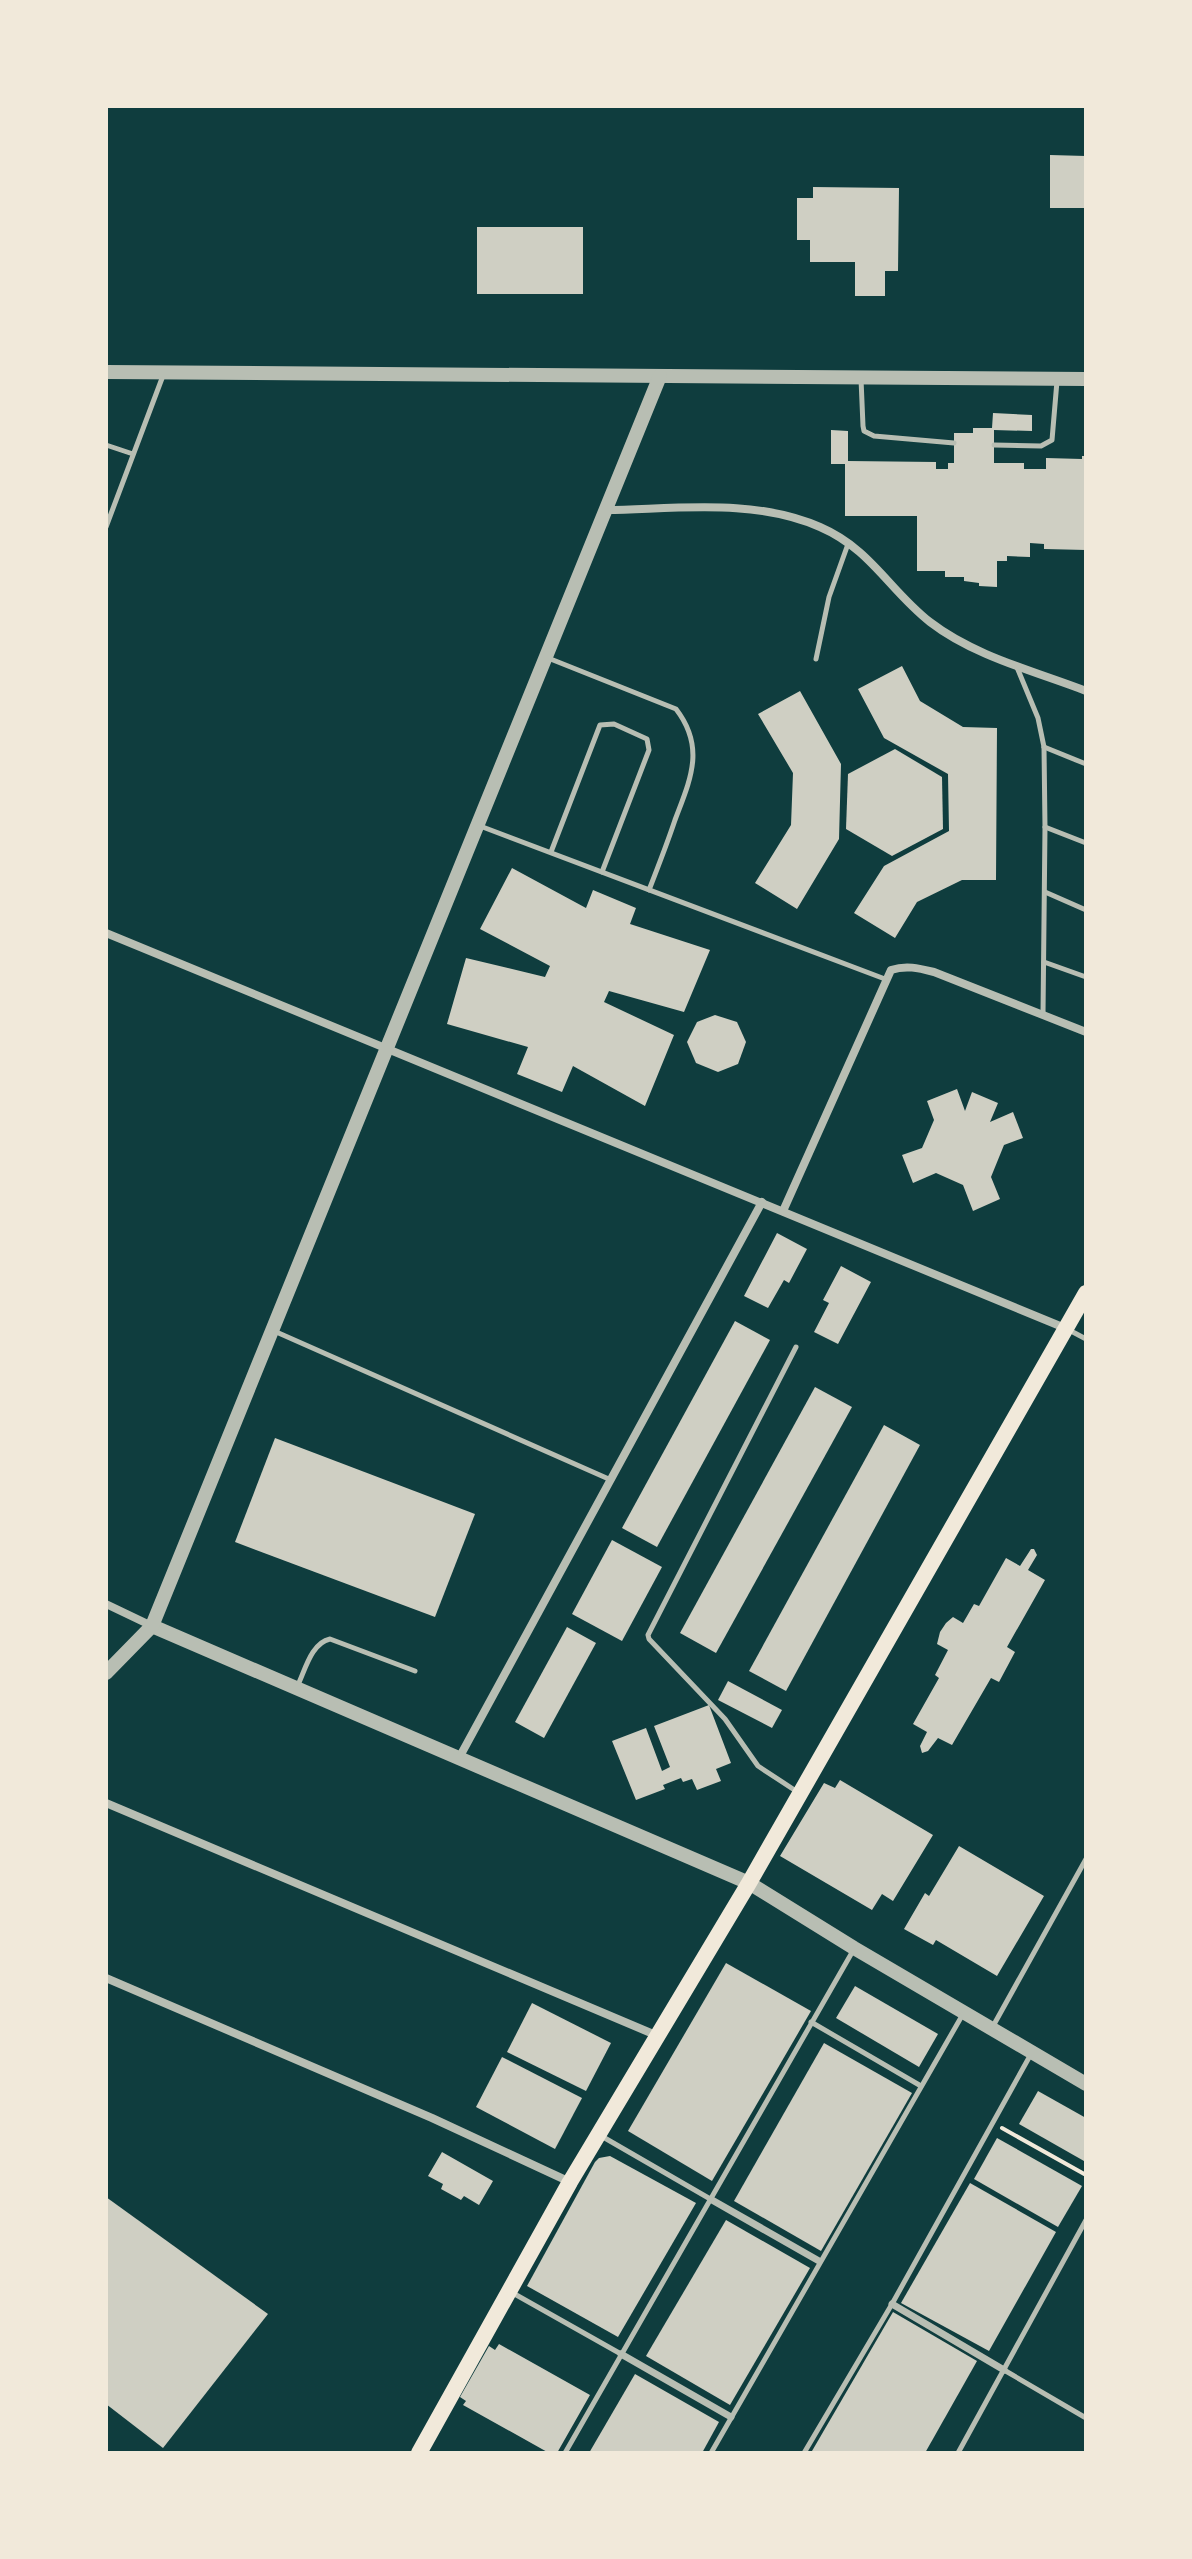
<svg xmlns="http://www.w3.org/2000/svg" width="1192" height="2559" font-family="'Work Sans',sans-serif">
<rect width="100%" height="100%" fill="#0f3d3e"/>
<g fill="#cfcfc3">
<polygon points="1050,155 1086,156 1086,208 1050,208"/>
<polygon points="813,187 899,188 898,271 885,271 885,296 855,296 855,262 810,262 810,240 797,240 797,198 813,198"/>
<rect x="477" y="227" width="106" height="67"/>
<polygon points="993,413 1032,415 1032,431 994,430 994,463 1024,463 1024,469 1046,469 1046,458 1082,459 1082,456 1086,456 1086,550 1044,549 1044,544 1030,543 1030,557 1007,556 1007,561 997,561 997,587 979,586 979,583 964,581 964,577 945,577 945,571 917,571 917,516 845,516 845,464 831,464 831,430 848,431 848,461 936,462 936,469 948,469 948,463 954,463 954,433 973,433 973,428 992,428"/>
<polygon points="902,666 920,701 963,727 997,728 996,880 962,880 917,902 895,938 854,913 884,866 949,831 948,774 884,738 858,689"/>
<polygon points="800,691 841,764 839,839 797,909 755,883 791,825 793,773 758,714"/>
<polygon points="895,749 942,777 943,829 892,856 846,829 848,774"/>
<polygon points="512,868 586,908 593,890 636,908 630,924 710,950 684,1012 609,991 604,1002 674,1035 645,1106 573,1066 562,1092 517,1074 528,1047 447,1024 466,958 545,977 550,966 480,929"/>
<polygon points="715,1015 737,1022 746,1042 738,1064 718,1072 696,1063 687,1042 697,1022"/>
<polygon points="957,1089 965,1111 972,1092 998,1103 990,1122 1013,1112 1023,1138 1004,1145 991,1177 1000,1199 973,1211 963,1185 936,1173 913,1183 902,1155 922,1148 934,1120 927,1101"/>
<polygon points="777,1233 807,1249 789,1283 784,1280 768,1308 744,1296"/>
<polygon points="841,1266 871,1282 838,1344 814,1332 829,1303 823,1300"/>
<polygon points="735,1321 770,1340 657,1547 622,1528"/>
<polygon points="815,1387 852,1407 716,1653 680,1633"/>
<polygon points="884,1425 920,1445 786,1691 749,1671"/>
<polygon points="275,1438 475,1514 435,1617 235,1542"/>
<polygon points="612,1540 662,1567 622,1641 572,1614"/>
<polygon points="1031,1549 1034,1549 1037,1555 1028,1570 1045,1580 1007,1647 1015,1652 999,1682 991,1678 952,1745 938,1738 928,1751 922,1753 920,1746 927,1732 913,1724 939,1678 935,1675 948,1650 937,1644 940,1632 946,1623 953,1617 963,1623 974,1604 979,1606 1006,1558 1020,1566"/>
<polygon points="567,1627 596,1643 544,1738 515,1722"/>
<polygon points="728,1681 782,1710 772,1728 718,1700"/>
<polygon points="709,1705 731,1763 716,1769 721,1781 697,1790 692,1779 683,1782 681,1778 663,1785 665,1789 636,1800 612,1741 646,1728 662,1771 670,1767 654,1726"/>
<polygon points="840,1780 933,1835 893,1901 882,1894 872,1910 780,1856 824,1783 835,1788"/>
<polygon points="959,1846 1044,1896 997,1976 936,1940 933,1945 904,1929 925,1893 929,1896"/>
<polygon points="726,1963 811,2011 712,2181 628,2131"/>
<polygon points="855,1986 938,2034 919,2067 836,2018"/>
<polygon points="532,2003 611,2043 586,2091 507,2052"/>
<polygon points="824,2043 912,2093 821,2251 734,2201"/>
<polygon points="502,2057 582,2098 555,2149 476,2107"/>
<polygon points="1038,2091 1086,2118 1086,2157 1084,2161 1019,2124"/>
<polygon points="997,2138 1082,2186 1058,2227 974,2179"/>
<polygon points="442,2152 493,2181 479,2205 464,2196 461,2200 441,2189 443,2184 428,2176"/>
<polygon points="610,2156 696,2203 618,2337 527,2286 595,2162 599,2158"/>
<polygon points="970,2183 1056,2232 989,2351 901,2303"/>
<polygon points="106,2197 268,2314 163,2448 106,2404"/>
<polygon points="726,2220 810,2268 730,2405 646,2356"/>
<polygon points="893,2312 977,2361 925,2453 815,2453 812,2451"/>
<polygon points="499,2344 590,2395 557,2453 549,2453 463,2405 466,2401 460,2397 489,2346 495,2350"/>
<polygon points="635,2374 719,2422 702,2453 589,2453"/>
</g>
<g fill="none" stroke-linecap="round" stroke-linejoin="round">
<polyline stroke="#f1e9da" stroke-width="4" points="1002,2128 1086,2175"/>
<g stroke="#b8beb3" stroke-width="5">
<polyline points="861,379 863,426 864,431 874,436 954,443"/>
<polyline points="106,445 133,454"/>
<polyline points="994,445 1041,446 1052,440 1057,381"/>
<polyline points="106,527 164,373"/>
<path d="M548,658L676,709C706,748 690,780 675,820C667,844 658,867 649,890"/>
<polyline points="816,659 829,597 848,544"/>
<polyline points="1016,665 1038,718 1044,747 1045,827 1043,1014"/>
<polyline points="1044,747 1086,764"/>
<polyline points="480,826 885,979"/>
<polyline points="1045,827 1086,843"/>
<polyline points="551,852 600,725 614,724 647,739 649,750 602,872"/>
<polyline points="1045,892 1086,910"/>
<polyline points="1044,962 1086,977"/>
<polyline points="1069,1330 1086,1339"/>
<polyline points="274,1331 611,1480"/>
<polyline points="796,1347 648,1635 649,1639 725,1719 758,1766 799,1793"/>
<path d="M297,1687C305,1671 311,1643 330,1639L415,1671"/>
<polyline points="811,2022 921,2086"/>
<polyline points="992,2028 1086,1859"/>
<polyline points="603,2137 712,2200"/>
<polyline points="511,2292 621,2354"/>
<polyline points="1004,2370 1086,2418"/>
<polyline points="565,2453 854,1949"/>
<polyline points="711,2453 963,2014"/>
<polyline points="804,2453 892,2304 1031,2054"/>
<polyline points="958,2453 1086,2220"/>
</g>
<g stroke="#b8beb3" stroke-width="7">
<polyline points="712,2200 819,2261"/>
<polyline points="892,2304 1004,2370"/>
<polyline points="621,2354 731,2417"/>
</g>
<g stroke="#b8beb3" stroke-width="8">
<path d="M607,510C676,509 755,498 820,527C871,549 889,590 930,622C974,656 1034,671 1086,691"/>
<polyline points="106,933 1065,1328"/>
<path d="M783,1211L891,970C906,965 918,968 934,972L1086,1032"/>
<polyline points="106,1604 152,1626"/>
<polyline points="459,1758 762,1202"/>
<polyline points="106,1803 658,2036"/>
<polyline points="106,1978 432,2118 570,2182"/>
</g>
<g stroke="#b8beb3" stroke-width="14">
<polyline points="106,372 1086,379"/>
<polyline points="152,1626 749,1883 854,1948 1086,2084"/>
<polyline points="106,1673 152,1626 660,376"/>
</g>
<polyline stroke="#f1e9da" stroke-width="16" points="419,2453 570,2182 749,1883 1086,1293"/>
</g>
<rect width="1192" height="2559" fill="none" stroke="#f1e9da" stroke-width="216"/>
</svg>
